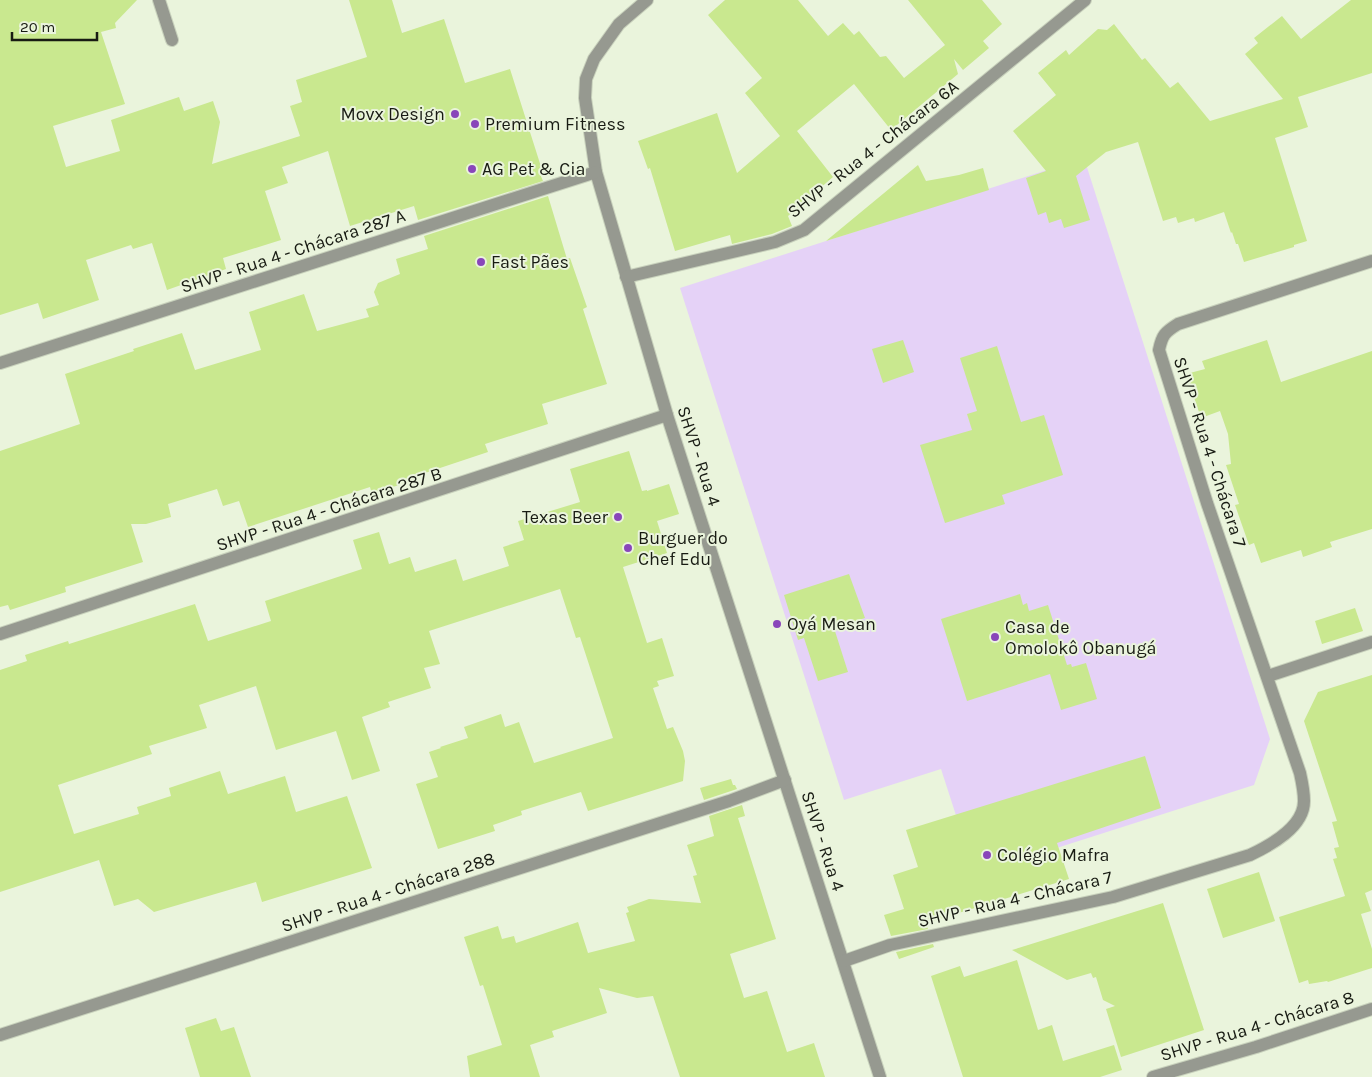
<svg xmlns="http://www.w3.org/2000/svg" width="1372" height="1077" font-family="Karla,sans-serif">
<rect width="100%" height="100%" fill="#eaf4dc"/>
<polygon fill="#e5d2f7" points="1084,158 1270,739 1254,785 975,874 941,769 844,800 680,288"/>
<g fill="#c9e88f">
<polygon points="0,0 137,0 115,23 116,28 101,32 125,104 53,126 66,167 120,151 111,120 179,97 184,111 213,101 220,122 212,164 300,136 290,106 302,102 296,80 367,57 349,0 392,0 402,33 444,19 465,83 510,69 543,173 540,174 543,181 418,220 414,206 350,226 328,151 282,167 288,183 265,191 281,240 223,258 226,269 167,290 152,243 133,249 131,245 86,260 99,300 43,319 38,303 0,315"/>
<polygon points="725,0 798,0 828,36 843,23 854,35 859,31 880,57 886,56 904,78 945,45 908,0 982,0 1002,24 983,41 989,48 963,70 954,59 958,74 891,130 854,84 797,131 833,177 788,216 792,226 772,234 732,244 730,235 675,251 650,168 648,169 638,141 717,113 737,173 780,136 745,93 762,78 708,15"/>
<polygon points="1351,0 1372,0 1372,73 1298,97 1308,127 1275,138 1307,241 1294,245 1294,247 1244,262 1238,244 1236,244 1232,232 1231,233 1224,212 1195,222 1194,218 1178,223 1176,217 1163,221 1138,142 1106,152 1076,176 1090,220 1064,228 1061,219 1049,223 1046,212 1038,215 1026,178 1046,171 1013,131 1056,95 1038,73 1066,50 1069,55 1098,29 1107,30 1114,24 1142,60 1145,58 1170,88 1178,82 1210,121 1283,99 1245,54 1258,43 1254,38 1282,16 1301,39"/>
<polygon points="918,165 926,181 959,175 983,168 989,190 826,241"/>
<polygon points="548,196 567,259 570,258 587,307 583,309 607,384 542,404 548,424 485,444 488,452 407,479 408,482 372,494 370,487 248,527 239,501 223,506 217,489 168,504 171,517 146,524 131,524 143,562 65,587 66,592 10,610 8,605 0,607 0,451 80,424 65,374 134,351 133,349 182,333 195,370 261,350 249,312 304,294 317,331 369,317 366,309 379,305 374,292 378,283 400,274 396,259 428,249 424,236"/>
<polygon points="903,340 914,372 883,383 872,349"/>
<polygon points="1267,340 1281,382 1372,351 1372,529 1330,542 1332,547 1303,557 1301,550 1261,563 1254,543 1249,545 1235,505 1239,504 1226,465 1231,464 1228,434 1220,411 1201,418 1186,374 1205,369 1202,361"/>
<polygon points="997,346 1021,422 1044,415 1063,475 1002,495 1005,504 945,523 920,445 972,430 967,414 977,411 960,358"/>
<polygon points="629,451 642,491 647,490 647,491 669,484 679,514 657,521 667,553 623,567 647,643 662,638 674,676 657,681 659,686 653,688 667,729 673,727 683,751 685,761 683,781 588,811 581,792 521,811 522,815 493,825 495,831 438,849 416,784 438,777 429,752 441,748 440,747 468,738 464,727 501,714 505,727 519,722 534,763 613,738 580,637 576,638 560,589 429,631 440,664 424,668 431,688 388,702 390,707 362,717 380,771 352,780 336,731 276,750 256,686 199,705 207,728 149,746 152,754 58,785 74,834 139,814 137,807 171,796 169,788 220,771 228,794 285,776 296,812 347,796 372,868 262,902 256,882 154,912 138,899 114,906 99,860 0,892 0,670 27,661 25,655 68,641 69,644 195,604 208,641 271,621 265,601 362,569 353,540 379,532 389,564 410,557 415,572 456,559 463,581 509,566 503,547 524,540 518,521 580,502 570,469"/>
<polygon points="849,574 865,618 834,628 848,672 818,681 804,638 798,640 784,595"/>
<polygon points="1020,594 1023,605 1027,603 1029,611 1048,605 1067,665 1071,664 1072,667 1086,663 1097,699 1061,710 1050,674 967,701 941,619"/>
<polygon points="1355,608 1363,631 1322,644 1315,621"/>
<polygon points="1372,675 1372,890 1365,893 1371,911 1361,914 1372,949 1372,968 1328,982 1327,981 1309,984 1308,980 1299,983 1279,917 1345,896 1333,859 1337,858 1334,848 1339,847 1332,822 1337,821 1304,721 1318,692"/>
<polygon points="1145,756 1161,808 1057,843 1069,879 926,923 928,929 891,936 884,915 904,909 893,875 918,867 906,830"/>
<polygon points="731,779 733,785 735,785 737,789 704,800 700,788"/>
<polygon points="742,805 745,816 738,818 776,939 730,954 744,998 767,991 787,1052 814,1043 825,1077 680,1077 653,996 637,998 599,988 607,1013 552,1031 554,1037 530,1045 540,1077 470,1077 467,1056 502,1045 483,985 480,986 464,937 498,926 502,939 514,936 516,943 578,922 588,953 635,941 626,913 629,912 627,907 649,899 701,903 693,876 697,875 687,845 714,836 709,816"/>
<polygon points="1259,872 1275,921 1223,938 1207,889"/>
<polygon points="1163,903 1204,1030 1121,1057 1106,1009 1115,1006 1103,1000 1096,977 1093,978 1091,973 1067,980 1012,950"/>
<polygon points="933,944 934,947 899,959 896,952"/>
<polygon points="1017,960 1038,1030 1052,1025 1063,1061 1114,1045 1122,1070 1100,1077 963,1077 931,976 960,966 964,977"/>
<polygon points="216,1018 221,1031 234,1027 251,1077 200,1077 185,1028"/>
</g>
<g fill="none" stroke-linecap="round" stroke-linejoin="round">
<defs>
<g id="minor">
<polyline points="159,0 172,40"/>
<polyline points="647,0 619,24 594,59 586,79 585,98 596,172 667,415 880,1077"/>
<polyline points="626,277 775,242 804,230 1085,0"/>
<polyline points="0,363 596,172"/>
<polyline points="0,634 667,415"/>
<polyline points="1268,676 1372,642"/>
<path d="M844,961L890,945L1113,897L1250,855C1271,845 1304,827 1304,801C1304,792 1302,782 1300,773L1207,503L1159,350C1162,335 1165,332 1178,324L1372,261"/>
<polyline points="0,1035 729,801 785,780"/>
<polyline points="1153,1077 1256,1047 1372,1009"/>
</g>
</defs>
<use href="#minor" stroke="#c8d1bc" stroke-width="14"/>
<use href="#minor" stroke="#969990" stroke-width="12"/>
</g>
<g fill="#8946ba" stroke="#eaf4dc" stroke-width="2">
<circle cx="455" cy="114" r="5"/>
<circle cx="475" cy="124" r="5"/>
<circle cx="472" cy="169" r="5"/>
<circle cx="481" cy="262" r="5"/>
<circle cx="618" cy="517" r="5"/>
<circle cx="628" cy="548" r="5"/>
<circle cx="777" cy="624" r="5"/>
<circle cx="995" cy="637" r="5"/>
<circle cx="987" cy="855" r="5"/>
</g>
<g text-anchor="middle" stroke-width="4" stroke-linejoin="round" paint-order="stroke">
<g font-size="18" fill="#181b13" stroke="#eaf4dc" text-anchor="start">
<text x="445" y="120" text-anchor="end">Movx Design</text>
<text x="485" y="130">Premium Fitness</text>
<text x="482" y="175">AG Pet &amp; Cia</text>
<text x="491" y="268">Fast Pães</text>
<text x="608" y="523" text-anchor="end">Texas Beer</text>
<text x="638" y="544">Burguer do<tspan x="638" dy="21">Chef Edu</tspan></text>
<text x="787" y="630">Oyá Mesan</text>
<text x="1005" y="633">Casa de<tspan x="1005" dy="21">Omolokô Obanugá</tspan></text>
<text x="997" y="861">Colégio Mafra</text>
</g>
<g font-size="18" fill="#181b13" stroke="#eaf4dc">
<text transform="translate(873 149) rotate(-38)" y="6">SHVP - Rua 4 - Chácara 6A</text>
<text transform="translate(293 251) rotate(-18)" y="6">SHVP - Rua 4 - Chácara 287 A</text>
<text transform="translate(1210 452) rotate(72)" y="6">SHVP - Rua 4 - Chácara 7</text>
<text transform="translate(699 456) rotate(72)" y="6">SHVP - Rua 4</text>
<text transform="translate(329 509) rotate(-18)" y="6">SHVP - Rua 4 - Chácara 287 B</text>
<text transform="translate(823 841) rotate(72)" y="6">SHVP - Rua 4</text>
<text transform="translate(388 892) rotate(-18)" y="6">SHVP - Rua 4 - Chácara 288</text>
<text transform="translate(1015 899) rotate(-13)" y="6">SHVP - Rua 4 - Chácara 7</text>
<text transform="translate(1257 1026) rotate(-17)" y="6">SHVP - Rua 4 - Chácara 8</text>
</g>
</g>
<path d="M12 32v8h85v-8" fill="none" stroke="#181b13" stroke-width="2.5"/>
<text x="20" y="32" font-size="15" fill="#181b13" stroke="#eaf4dc" stroke-width="4" paint-order="stroke">20 m</text>
</svg>
